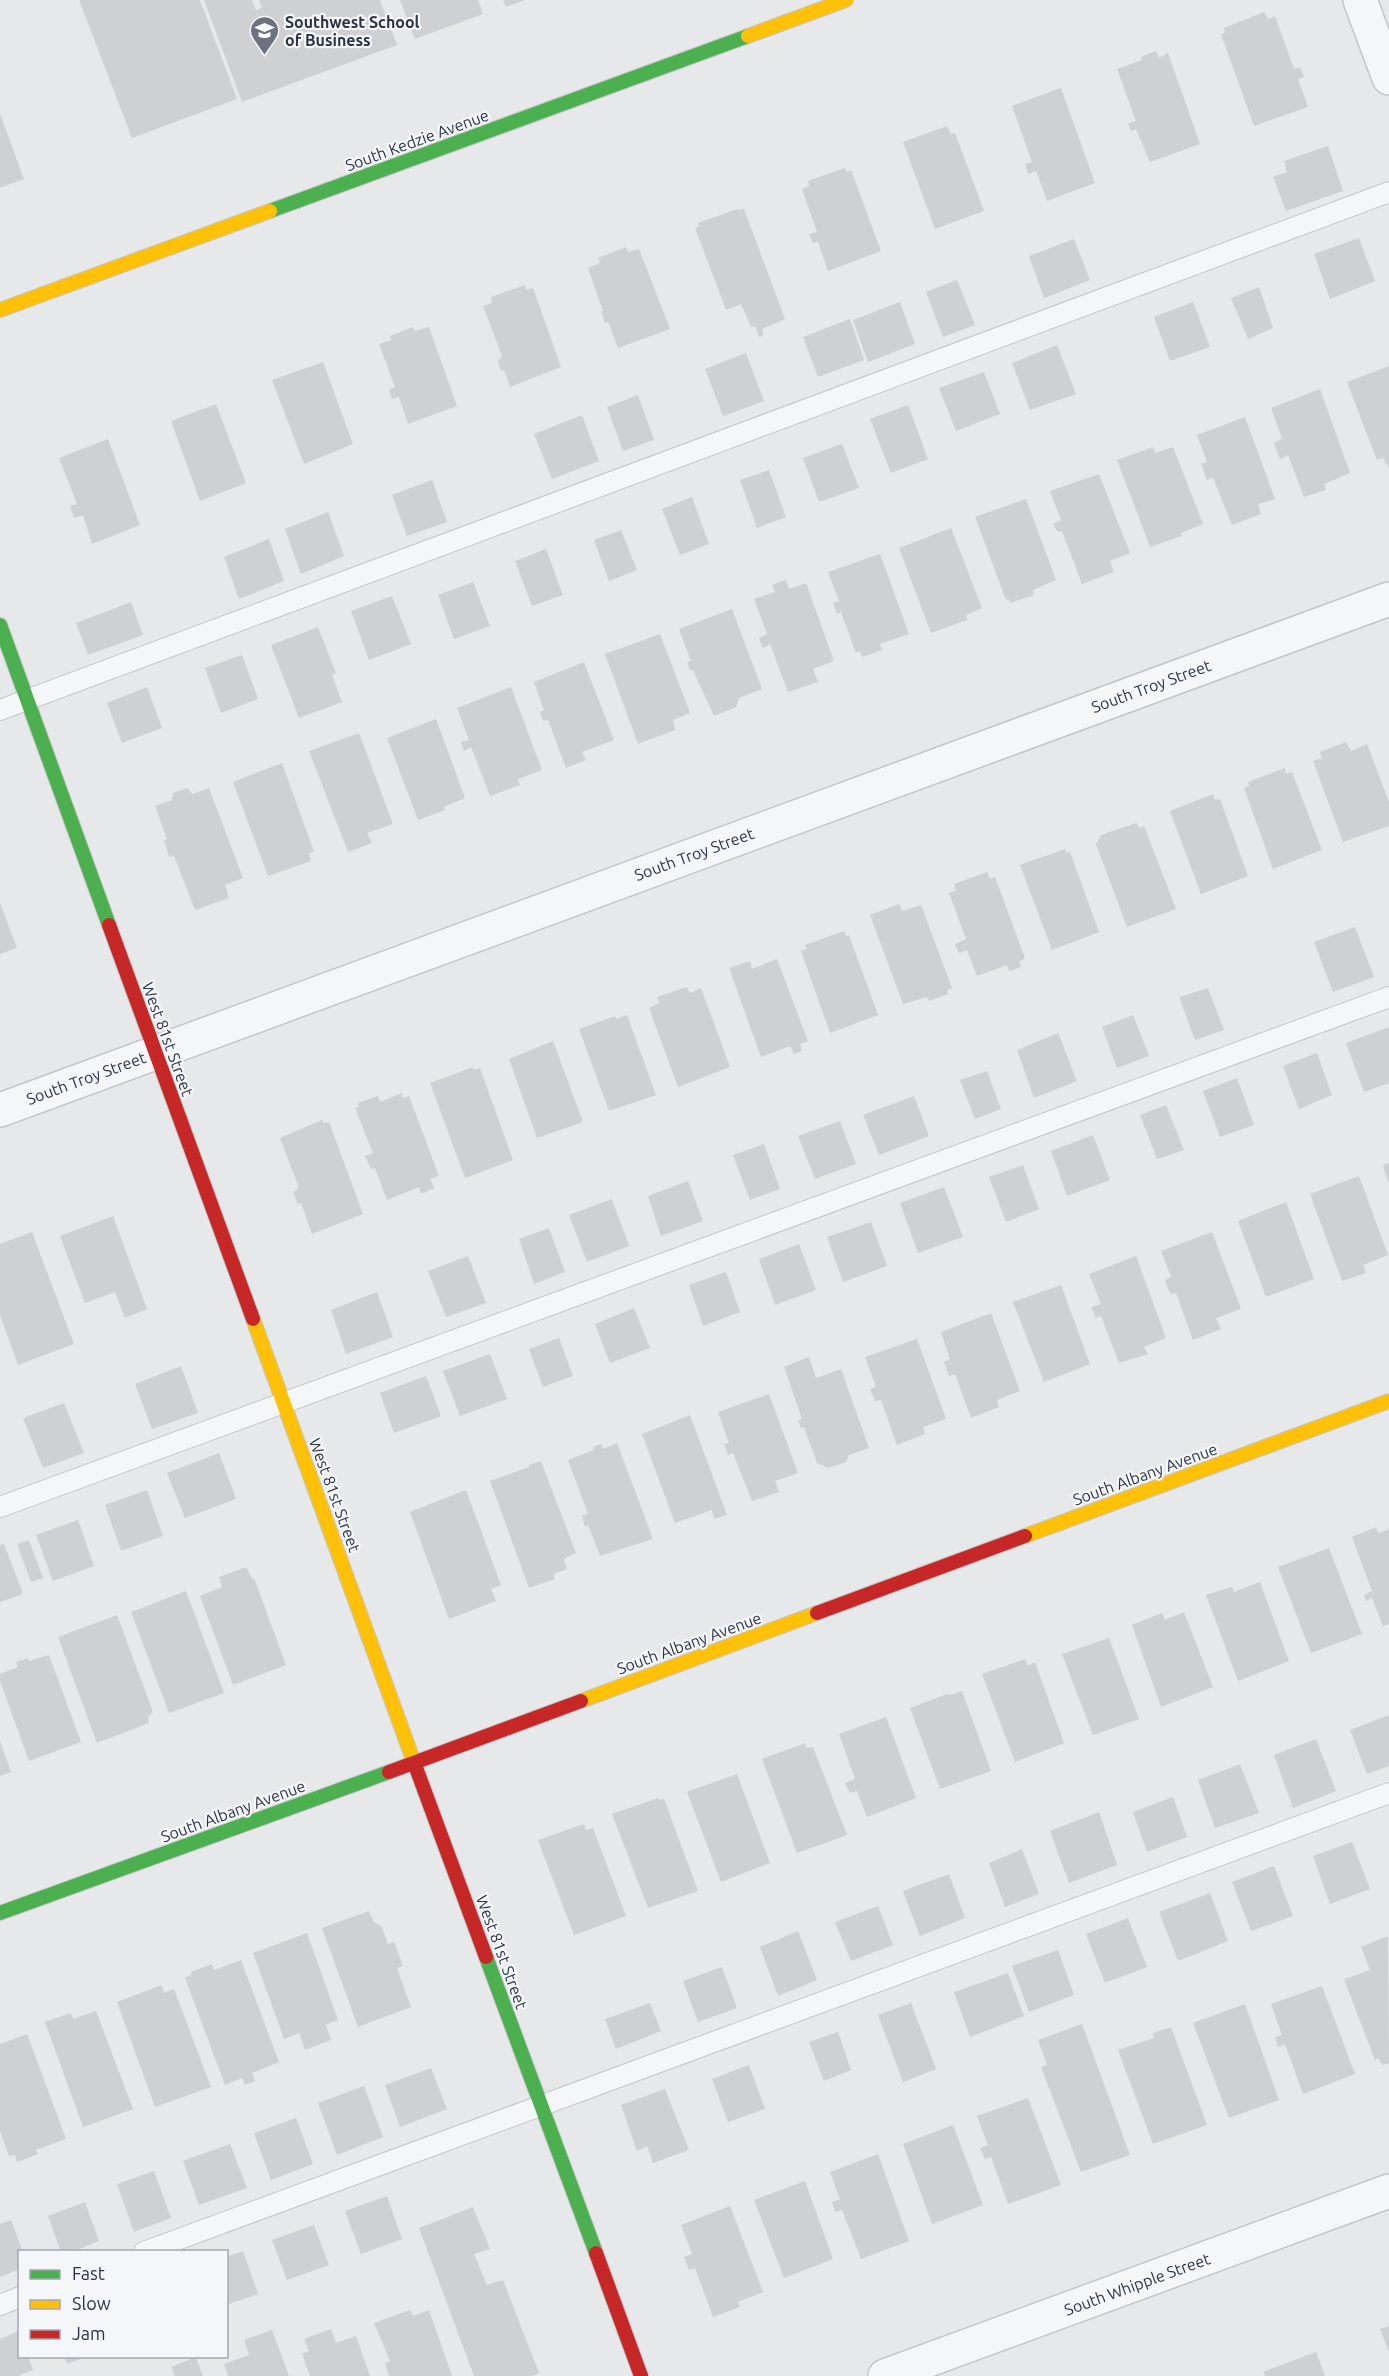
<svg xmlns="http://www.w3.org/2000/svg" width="1389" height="2376" font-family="Ubuntu,sans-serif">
<rect width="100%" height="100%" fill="#e6e8ea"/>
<g fill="#ced0d3">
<polygon points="79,0 200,0 237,99 132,138"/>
<polygon points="204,0 252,0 256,10 262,8 259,0 380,0 397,45 242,102"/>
<polygon points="400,0 478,0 483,14 415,39"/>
<polygon points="503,0 525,0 506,7"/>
<polygon points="1264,12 1268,19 1275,16 1294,69 1300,67 1304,77 1298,79 1308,107 1254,126 1221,34 1225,33 1224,28"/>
<polygon points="1156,51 1159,58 1168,53 1200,144 1150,162 1136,129 1131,131 1128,123 1136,121 1117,69 1142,60 1141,57"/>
<polygon points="1061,88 1095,183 1047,201 1036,171 1028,174 1025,164 1032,162 1012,106"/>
<polygon points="0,114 24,179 0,188"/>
<polygon points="947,126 951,134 955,133 984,211 935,229 903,142"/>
<polygon points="1328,146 1343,191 1286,211 1273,177 1287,172 1284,161"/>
<polygon points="845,168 847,172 851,170 881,251 828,271 818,242 813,243 809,234 817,232 802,189 809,186 808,181"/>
<polygon points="737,209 738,210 744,209 785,319 762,329 764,335 759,337 755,326 751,327 741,304 726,310 695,228 699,226 698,223"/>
<polygon points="1359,238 1375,281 1330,299 1314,254"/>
<polygon points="1074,239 1090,280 1044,298 1029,256"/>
<polygon points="626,247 628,252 639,249 670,329 618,348 608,322 605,323 601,311 603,311 588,268 600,263 598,258"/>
<polygon points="957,280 975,325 943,337 926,292"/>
<polygon points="525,285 526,290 533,288 561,367 510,387 504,370 501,371 498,361 502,356 483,306 492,303 491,297"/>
<polygon points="1259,287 1273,328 1248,339 1231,298"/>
<polygon points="900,302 915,344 868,362 853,320"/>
<polygon points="1193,302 1210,347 1170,361 1154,317"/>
<polygon points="850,319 864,360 818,377 803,337"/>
<polygon points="413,327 415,331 429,327 457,406 408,424 399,397 392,399 389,390 395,387 379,344 391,340 390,336"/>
<polygon points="1057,345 1076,394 1030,410 1012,363"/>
<polygon points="746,353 764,401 723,416 705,369"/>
<polygon points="323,362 353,444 304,464 272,380"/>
<polygon points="1389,366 1389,469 1383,458 1377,460 1347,382"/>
<polygon points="984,372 1000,414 956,431 939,388"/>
<polygon points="1320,389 1350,473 1324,484 1326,490 1304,497 1288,455 1280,459 1274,443 1282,438 1271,408"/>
<polygon points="638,395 654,440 623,451 607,407"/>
<polygon points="216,404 246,483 200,501 171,421"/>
<polygon points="908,405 928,459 891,473 870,419"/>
<polygon points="582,415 599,461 552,479 534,434"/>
<polygon points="1245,417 1275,499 1258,504 1261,514 1232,525 1213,478 1207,480 1201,464 1207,462 1197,435"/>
<polygon points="108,439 140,525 92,544 83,515 74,518 70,506 77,504 59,458"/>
<polygon points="842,444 859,488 819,502 803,458"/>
<polygon points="1153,447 1155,453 1173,447 1203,524 1181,533 1182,536 1150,547 1117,460"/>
<polygon points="769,470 786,517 757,528 740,480"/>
<polygon points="1099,474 1130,553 1110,561 1114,572 1082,584 1062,531 1058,532 1053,524 1061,520 1050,491"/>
<polygon points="432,480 447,522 407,536 392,495"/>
<polygon points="692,497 709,544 680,555 662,509"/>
<polygon points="1026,499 1056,580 1033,590 1034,595 1010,603 1009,599 1006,600 975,517"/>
<polygon points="328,512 344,556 301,574 285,529"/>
<polygon points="951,528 982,608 966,615 967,620 931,633 899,548"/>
<polygon points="621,530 637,570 609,581 594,540"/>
<polygon points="269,539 284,581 239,599 224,557"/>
<polygon points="546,549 563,595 532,606 515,561"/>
<polygon points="880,554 909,634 880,644 882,650 862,657 860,651 856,653 841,612 837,614 833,603 839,601 828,572"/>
<polygon points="786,580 789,589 806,583 834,661 813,669 818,682 788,692 770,644 763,648 759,638 767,634 754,599 775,592 772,585"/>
<polygon points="473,582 490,626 454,639 438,595"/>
<polygon points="392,596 411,644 369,660 351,611"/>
<polygon points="131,602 143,635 88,655 76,623"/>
<polygon points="732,609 762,689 739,698 736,707 714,716 693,670 690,670 687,662 691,661 679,629"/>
<polygon points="318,627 336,673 332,675 342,702 299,718 271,645"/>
<polygon points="660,634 690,713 673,720 675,730 638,744 605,654"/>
<polygon points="242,655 258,699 221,713 205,668"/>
<polygon points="584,662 614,740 582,752 586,760 566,768 548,720 543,721 540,712 544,710 534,682"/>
<polygon points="147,687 162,728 122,743 107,703"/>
<polygon points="511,687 542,770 518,779 520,785 490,796 471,747 464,751 461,742 469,740 457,708"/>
<polygon points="436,719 465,798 444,807 445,810 418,820 387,738"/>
<polygon points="359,733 393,824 367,833 372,843 348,852 309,751"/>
<polygon points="1346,742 1351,751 1367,744 1389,802 1389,826 1343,842 1313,761 1322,758 1320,752"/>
<polygon points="282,763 314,852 309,853 311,861 268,876 233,782"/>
<polygon points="1285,768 1286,774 1292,772 1322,850 1273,869 1244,788 1249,786 1248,782"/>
<polygon points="188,788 192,794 209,788 243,878 225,885 229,898 195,910 174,856 169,857 164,840 167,839 155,806 172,800 173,793"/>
<polygon points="1213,794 1215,800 1220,799 1248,876 1201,894 1170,811"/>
<polygon points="1137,823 1139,828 1144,826 1176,909 1127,927 1096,844 1101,835"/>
<polygon points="1065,849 1066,853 1070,852 1099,932 1052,950 1020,865"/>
<polygon points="987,872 990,879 995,877 1025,958 1019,962 1021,967 1009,971 1007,965 977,976 967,950 959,953 955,944 966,939 949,893 956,891 954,884"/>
<polygon points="0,903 17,948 0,954"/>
<polygon points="899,904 902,911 921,905 952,988 947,990 948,994 929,1001 927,997 903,1004 870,915"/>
<polygon points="1355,927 1374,977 1333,992 1314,942"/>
<polygon points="844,931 846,936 849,935 878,1015 830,1033 801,951 807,949 805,945"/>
<polygon points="777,959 808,1041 800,1044 802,1051 794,1054 790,1046 761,1057 729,968 750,961 752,969"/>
<polygon points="687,987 690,993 701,988 730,1067 678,1087 649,1008 659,1003 657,997"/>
<polygon points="1208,988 1224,1030 1195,1040 1179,997"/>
<polygon points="627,1015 656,1095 609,1111 579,1029 615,1016 616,1019"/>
<polygon points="1133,1015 1149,1056 1117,1068 1102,1027"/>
<polygon points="1389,1027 1389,1083 1364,1092 1346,1043"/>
<polygon points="1058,1033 1077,1081 1034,1098 1017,1050"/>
<polygon points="553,1041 583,1122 537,1138 509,1059"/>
<polygon points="1317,1053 1332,1095 1299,1109 1283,1066"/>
<polygon points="473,1067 474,1070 480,1068 513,1160 465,1178 430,1083"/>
<polygon points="987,1071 1001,1109 975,1119 960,1080"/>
<polygon points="1237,1078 1254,1125 1220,1137 1203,1091"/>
<polygon points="402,1093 403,1098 409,1096 439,1176 430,1179 434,1188 421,1194 419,1187 387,1200 375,1168 371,1169 365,1156 373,1153 355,1108 359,1107 358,1103 378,1096 380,1102"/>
<polygon points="914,1096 929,1136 879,1155 863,1115"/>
<polygon points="1166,1105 1184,1150 1157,1159 1140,1115"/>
<polygon points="322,1120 324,1123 329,1122 363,1214 312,1234 301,1203 298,1204 293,1192 299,1188 280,1138"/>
<polygon points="840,1121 856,1164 815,1179 798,1136"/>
<polygon points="1093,1135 1110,1180 1067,1196 1051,1151"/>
<polygon points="764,1144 780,1189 750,1200 733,1155"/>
<polygon points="1389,1163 1389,1182 1388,1182 1383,1165"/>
<polygon points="1023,1165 1039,1209 1006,1222 989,1177"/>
<polygon points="1359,1176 1388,1255 1363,1265 1366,1273 1342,1281 1310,1194"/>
<polygon points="688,1181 703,1221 661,1236 648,1196"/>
<polygon points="944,1187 963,1237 918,1253 900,1203"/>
<polygon points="612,1199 629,1246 587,1262 569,1215"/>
<polygon points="1286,1202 1314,1279 1266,1297 1238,1221"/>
<polygon points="113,1216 147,1309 125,1318 115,1292 85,1303 60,1236"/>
<polygon points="871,1222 887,1266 843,1282 827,1237"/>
<polygon points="549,1228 565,1272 534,1284 519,1239"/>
<polygon points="32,1232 74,1344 18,1365 0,1315 0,1244"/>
<polygon points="1212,1232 1241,1309 1216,1318 1221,1329 1193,1340 1176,1293 1170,1294 1165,1280 1171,1277 1161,1251"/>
<polygon points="799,1244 816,1290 775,1305 759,1259"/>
<polygon points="468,1256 486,1303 446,1317 428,1271"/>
<polygon points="1136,1256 1166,1338 1144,1347 1148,1354 1119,1363 1101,1316 1096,1318 1091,1307 1101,1304 1089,1274"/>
<polygon points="726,1272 740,1312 703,1326 689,1285"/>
<polygon points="1061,1285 1090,1364 1044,1382 1013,1302"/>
<polygon points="377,1292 393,1337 346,1354 331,1310"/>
<polygon points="634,1308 650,1348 610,1363 595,1324"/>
<polygon points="991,1313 1020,1391 997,1400 999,1407 971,1418 955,1374 949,1376 944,1362 950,1359 941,1332"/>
<polygon points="559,1338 573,1376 543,1387 529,1349"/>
<polygon points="917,1339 946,1419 923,1427 925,1434 897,1445 881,1400 875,1401 870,1389 876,1387 865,1357"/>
<polygon points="490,1354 507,1399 460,1416 443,1371"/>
<polygon points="809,1357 816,1378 841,1369 869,1448 849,1455 846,1462 828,1468 817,1463 804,1427 801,1428 798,1420 802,1419 784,1367"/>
<polygon points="181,1366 198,1413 152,1429 135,1384"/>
<polygon points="426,1376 441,1416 394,1433 380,1393"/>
<polygon points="769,1394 798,1473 775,1481 779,1492 752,1501 733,1453 728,1455 724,1444 729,1443 718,1412"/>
<polygon points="64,1403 84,1453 43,1468 23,1418"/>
<polygon points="690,1415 727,1515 714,1519 712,1510 675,1523 642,1434"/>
<polygon points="617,1443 653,1539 600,1556 588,1525 585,1527 582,1515 588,1514 568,1460 594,1450 593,1447 601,1444 603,1449"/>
<polygon points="219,1453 236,1499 185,1518 167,1473"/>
<polygon points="541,1461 576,1553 564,1559 567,1569 553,1574 555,1579 529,1588 490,1481 529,1467 529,1465"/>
<polygon points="147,1490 163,1536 121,1551 105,1505"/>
<polygon points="466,1490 501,1585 491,1589 496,1601 449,1619 410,1512"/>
<polygon points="78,1520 94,1566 53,1581 36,1535"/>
<polygon points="1376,1527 1378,1533 1389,1529 1389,1624 1383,1626 1372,1598 1366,1601 1364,1595 1372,1591 1352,1537"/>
<polygon points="29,1540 43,1578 31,1582 17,1544"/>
<polygon points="4,1544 23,1594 0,1602 0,1545"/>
<polygon points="1329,1548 1362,1634 1311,1653 1278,1567"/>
<polygon points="246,1567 252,1579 254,1578 286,1665 233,1685 200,1596 222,1587 219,1577"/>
<polygon points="1260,1582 1289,1661 1238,1681 1206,1595 1232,1587 1234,1592"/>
<polygon points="186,1591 224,1693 169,1713 131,1612"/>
<polygon points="1184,1612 1213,1687 1161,1707 1132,1625 1162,1613 1165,1620"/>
<polygon points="117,1615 153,1712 148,1717 149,1723 97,1743 58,1637"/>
<polygon points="1109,1638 1139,1719 1093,1735 1062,1654"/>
<polygon points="49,1655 81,1742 29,1761 0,1681 0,1674 18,1667 16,1662 28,1658 29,1661"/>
<polygon points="1025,1659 1028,1666 1035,1662 1064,1743 1015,1762 982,1674"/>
<polygon points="962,1691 991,1771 940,1789 910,1708 947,1694 950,1695"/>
<polygon points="1389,1715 1389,1766 1367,1774 1350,1730"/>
<polygon points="886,1717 916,1798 867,1817 857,1791 850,1793 845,1783 855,1779 839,1734"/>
<polygon points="1316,1739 1336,1791 1293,1808 1274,1755"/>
<polygon points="0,1741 11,1772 0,1776"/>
<polygon points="805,1743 806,1748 813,1747 847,1835 797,1853 762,1759"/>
<polygon points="1240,1764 1259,1813 1215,1828 1198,1780"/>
<polygon points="737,1774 770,1863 721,1882 687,1792"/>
<polygon points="1173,1797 1187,1837 1147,1852 1133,1812"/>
<polygon points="658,1798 659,1800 664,1799 698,1891 648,1908 612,1814"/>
<polygon points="1099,1812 1117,1865 1069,1883 1050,1831"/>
<polygon points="584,1824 586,1830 593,1828 626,1916 574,1935 538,1840"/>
<polygon points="1352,1842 1370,1889 1330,1904 1313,1856"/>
<polygon points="1022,1849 1039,1894 1005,1907 989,1863"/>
<polygon points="1274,1866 1293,1916 1251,1931 1232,1882"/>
<polygon points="949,1874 965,1918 920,1936 903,1891"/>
<polygon points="1210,1893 1228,1941 1178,1961 1159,1912"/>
<polygon points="878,1906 893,1945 851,1961 835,1922"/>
<polygon points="369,1911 374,1922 382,1927 388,1944 394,1942 403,1966 397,1968 411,2007 358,2027 322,1928"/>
<polygon points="1128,1918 1147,1967 1105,1983 1086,1934"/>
<polygon points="798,1931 817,1980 778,1996 760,1947"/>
<polygon points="307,1933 338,2020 326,2025 331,2040 305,2050 299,2033 284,2039 253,1953"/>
<polygon points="1388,1936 1389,2063 1382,2065 1378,2058 1375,2060 1344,1979 1370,1970 1361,1947"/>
<polygon points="1058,1950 1074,1995 1029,2012 1012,1966"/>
<polygon points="241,1960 279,2062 252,2073 255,2081 245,2085 242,2078 225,2085 185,1978 192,1974 191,1972 212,1964 214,1970"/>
<polygon points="722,1967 737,2008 698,2022 683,1981"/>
<polygon points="1008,1973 1024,2016 970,2037 954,1992"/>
<polygon points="162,1985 164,1993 174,1989 211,2087 155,2107 117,2002"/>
<polygon points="1322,1986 1355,2074 1303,2094 1285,2044 1278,2047 1275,2037 1282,2035 1271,2004"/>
<polygon points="650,2003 661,2031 616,2049 605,2019"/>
<polygon points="911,2003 936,2069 903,2082 878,2015"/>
<polygon points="1245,2004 1279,2100 1229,2118 1193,2023"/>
<polygon points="96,2011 133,2109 83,2127 45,2022 71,2013 73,2019"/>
<polygon points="1082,2024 1130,2155 1081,2172 1041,2067 1047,2065 1038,2040"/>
<polygon points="1171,2027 1207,2125 1153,2144 1118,2050 1154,2038 1153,2033"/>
<polygon points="838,2032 851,2070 824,2081 809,2042"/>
<polygon points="27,2034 66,2139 36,2150 38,2154 17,2162 15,2155 9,2156 0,2131 0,2044"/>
<polygon points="749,2065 765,2109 728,2122 712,2079"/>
<polygon points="431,2068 447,2109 400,2127 385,2085"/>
<polygon points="364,2086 383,2137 337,2155 318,2103"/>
<polygon points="665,2089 689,2150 653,2163 647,2146 637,2151 621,2105"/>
<polygon points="1028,2098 1061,2185 1008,2204 991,2157 985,2159 980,2148 988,2145 977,2116"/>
<polygon points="296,2118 313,2164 271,2180 254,2133"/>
<polygon points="953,2125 983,2205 932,2224 903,2144"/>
<polygon points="230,2144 247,2188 199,2205 183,2161"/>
<polygon points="878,2154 909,2241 861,2259 842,2210 835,2212 832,2202 840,2199 830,2172"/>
<polygon points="154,2171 171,2218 134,2232 117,2184"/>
<polygon points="805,2181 833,2259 784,2278 754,2200"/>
<polygon points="387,2196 402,2239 361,2254 345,2211"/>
<polygon points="85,2202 99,2241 72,2252 61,2252 48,2216"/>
<polygon points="730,2206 763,2292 738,2302 740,2307 713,2317 695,2268 689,2270 684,2257 692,2254 681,2225"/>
<polygon points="473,2207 490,2249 474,2254 487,2285 503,2280 539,2373 532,2376 474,2376 419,2228"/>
<polygon points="11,2220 23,2252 20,2252 20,2269 0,2277 0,2224"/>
<polygon points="314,2225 329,2265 287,2280 272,2240"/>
<polygon points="243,2251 258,2294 226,2305 226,2257"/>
<polygon points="410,2310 413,2316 429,2310 452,2376 389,2376 385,2363 390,2361 374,2323"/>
<polygon points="1389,2326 1389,2352 1380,2329"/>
<polygon points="331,2329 336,2343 356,2336 370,2376 310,2376 302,2354 309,2351 304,2339"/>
<polygon points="272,2330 289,2376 228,2376 224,2364 249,2355 244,2340"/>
<polygon points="18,2331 20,2356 28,2356 33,2370 18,2376 0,2376 0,2339"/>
<polygon points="1316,2352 1325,2376 1265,2376 1263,2372"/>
<polygon points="64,2356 86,2356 86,2357 67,2364"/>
<polygon points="196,2357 203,2376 175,2376 171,2367"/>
</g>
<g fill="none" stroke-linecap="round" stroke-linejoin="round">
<defs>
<g id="lane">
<polyline points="0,710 1389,192"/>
<polyline points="0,1507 1389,997"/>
<polyline points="144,2252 1389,1793"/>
<polyline points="0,2305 20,2297"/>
</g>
<g id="street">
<polyline points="1360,0 1389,78"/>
<polyline points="0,1110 1389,599"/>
<polyline points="885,2376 1389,2191"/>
</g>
<g id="fast">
<polyline points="270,211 748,36"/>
<polyline points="0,625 109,925"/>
<polyline points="0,1913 389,1772"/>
<polyline points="486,1957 596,2253"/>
</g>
<g id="slow">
<polyline points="748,36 846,0"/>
<polyline points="0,310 270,211"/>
<polyline points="253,1319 415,1765"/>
<polyline points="1025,1536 1389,1401"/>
<polyline points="581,1701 817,1613"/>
</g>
<g id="jam">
<polyline points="109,925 253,1319"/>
<polyline points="817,1613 1025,1536"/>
<polyline points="415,1765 486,1957"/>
<polyline points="389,1772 581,1701"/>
<polyline points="596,2253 641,2376"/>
</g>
</defs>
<use href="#lane" stroke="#c4c6c8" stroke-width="22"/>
<use href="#street" stroke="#c4c6c8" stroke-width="36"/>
<use href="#fast" stroke="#c4c6c8" stroke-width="16"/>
<use href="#slow" stroke="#c4c6c8" stroke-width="16"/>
<use href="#jam" stroke="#c4c6c8" stroke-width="16"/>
<use href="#lane" stroke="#f5f6f7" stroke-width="20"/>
<use href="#street" stroke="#f5f6f7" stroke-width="33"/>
<use href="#fast" stroke="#4caf50" stroke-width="14"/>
<use href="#slow" stroke="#ffc107" stroke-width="14"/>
<use href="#jam" stroke="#c62828" stroke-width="14"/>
</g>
<defs>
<symbol id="school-pin" viewBox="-11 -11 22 30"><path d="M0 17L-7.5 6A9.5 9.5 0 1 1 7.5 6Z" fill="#6c737f" stroke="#f4f6f9"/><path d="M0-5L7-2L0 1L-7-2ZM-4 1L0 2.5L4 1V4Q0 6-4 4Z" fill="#fff"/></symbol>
</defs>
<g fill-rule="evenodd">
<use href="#school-pin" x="248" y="14" width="33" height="45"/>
</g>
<g text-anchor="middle" stroke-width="4.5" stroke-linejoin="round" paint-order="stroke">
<g font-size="16" font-weight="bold" fill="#2b3445" stroke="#f4f6f9" text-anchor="start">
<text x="285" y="28">Southwest School<tspan x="285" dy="18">of Business</tspan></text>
</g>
<g font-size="16" fill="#2b3445" stroke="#f4f6f9">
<text transform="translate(417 140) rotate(-20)" y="6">South Kedzie Avenue</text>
<text transform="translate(1151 686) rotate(-20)" y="6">South Troy Street</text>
<text transform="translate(694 854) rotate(-20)" y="6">South Troy Street</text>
<text transform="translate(168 1039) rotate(70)" y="6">West 81st Street</text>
<text transform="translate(86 1078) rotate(-20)" y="6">South Troy Street</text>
<text transform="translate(1145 1474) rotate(-20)" y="6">South Albany Avenue</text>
<text transform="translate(335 1495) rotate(70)" y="6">West 81st Street</text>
<text transform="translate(689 1643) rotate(-20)" y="6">South Albany Avenue</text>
<text transform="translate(233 1811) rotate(-20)" y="6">South Albany Avenue</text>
<text transform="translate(502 1952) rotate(70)" y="6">West 81st Street</text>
<text transform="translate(1137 2284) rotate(-20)" y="6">South Whipple Street</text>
</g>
</g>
<rect x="18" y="2250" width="210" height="108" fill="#f4f6f9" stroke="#a4a8b1" stroke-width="1.5"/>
<rect x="30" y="2270" width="30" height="9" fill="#4caf50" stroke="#a4a8b1" stroke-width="1.5"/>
<text x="72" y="2280" font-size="18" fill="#2b3445">Fast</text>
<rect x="30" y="2300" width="30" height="9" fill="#ffc107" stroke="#a4a8b1" stroke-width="1.5"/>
<text x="72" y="2310" font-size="18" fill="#2b3445">Slow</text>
<rect x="30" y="2330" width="30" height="9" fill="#c62828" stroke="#a4a8b1" stroke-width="1.5"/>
<text x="72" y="2340" font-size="18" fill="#2b3445">Jam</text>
</svg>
